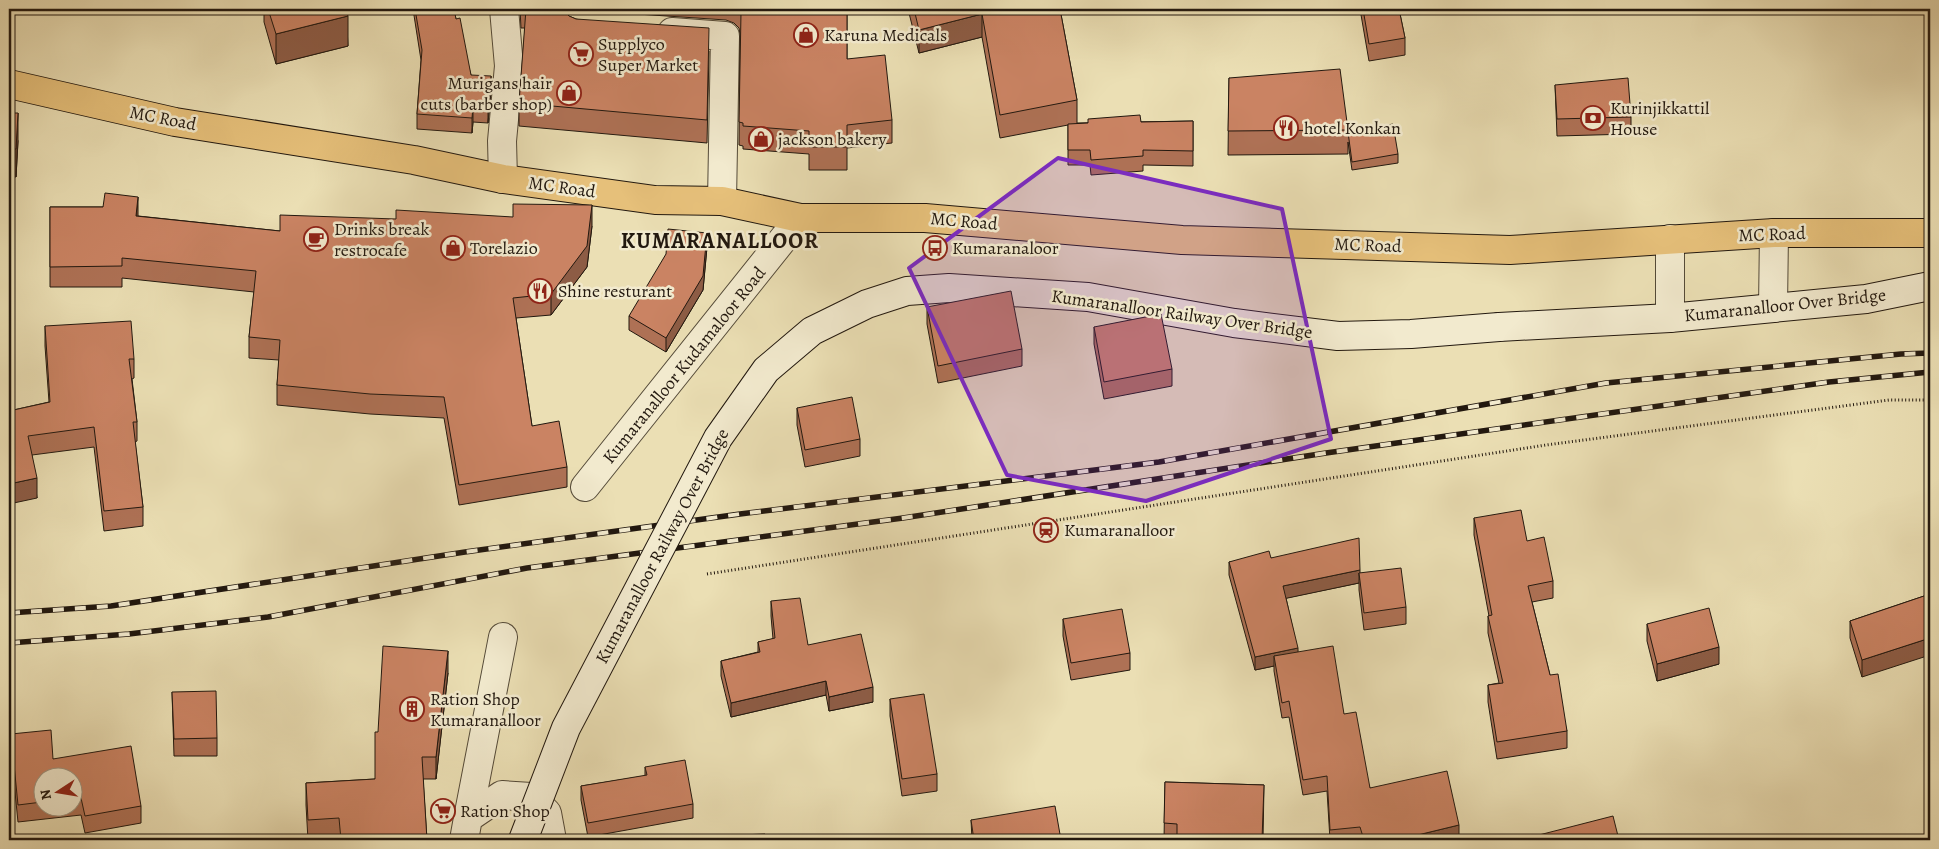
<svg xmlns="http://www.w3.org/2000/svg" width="1939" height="849" font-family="Alegreya,serif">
<rect width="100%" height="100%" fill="#ebdfb4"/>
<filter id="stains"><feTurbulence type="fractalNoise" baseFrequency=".004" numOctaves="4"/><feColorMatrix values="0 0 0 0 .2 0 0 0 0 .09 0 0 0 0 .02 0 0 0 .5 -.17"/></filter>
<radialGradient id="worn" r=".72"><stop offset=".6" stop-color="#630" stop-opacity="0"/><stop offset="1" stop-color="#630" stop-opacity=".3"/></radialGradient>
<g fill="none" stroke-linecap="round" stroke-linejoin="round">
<defs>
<g id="minor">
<polyline points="672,32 725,36 722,201"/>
<polyline points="585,487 800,218"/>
<polyline points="468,818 503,637"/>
</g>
<g id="tertiary">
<polyline points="503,179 502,141 509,66 504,9"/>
<polyline points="1773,308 1774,233"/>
<polyline points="1670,318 1670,239"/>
<polyline points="464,840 468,818 502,795 531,797 547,813 552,840"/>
</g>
<polyline id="secondary" points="1499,327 1670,318 1866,299 1930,286"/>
<polyline id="primary" points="9,84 175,122 414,160 503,179 655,200 722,201 800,218 925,218 1182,240 1510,250 1774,233 1930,233"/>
</defs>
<use href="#minor" stroke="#544a38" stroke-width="30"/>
<use href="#tertiary" stroke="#544a38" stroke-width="30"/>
<use href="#secondary" stroke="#22180f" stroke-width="30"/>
<use href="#primary" stroke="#22180f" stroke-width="30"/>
<polyline stroke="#22180f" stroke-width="3" stroke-dasharray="1 2.5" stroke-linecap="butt" points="707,574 1546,445 1889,400 1930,400"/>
<use href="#minor" stroke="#f2eace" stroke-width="28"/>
<use href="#tertiary" stroke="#f2eace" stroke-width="28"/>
<use href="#secondary" stroke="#f2eace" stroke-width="28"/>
<use href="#primary" stroke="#e6c07a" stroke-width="28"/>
<defs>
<g id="rail">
<polyline points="9,613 111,606 465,552 740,514 1159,462 1606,383 1901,354 1930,353"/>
<polyline points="9,643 129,634 268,617 527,568 903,518 1326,453 1829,382 1930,372"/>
</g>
</defs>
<use href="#rail" stroke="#22180f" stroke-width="5.5"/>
<use href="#rail" stroke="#f2eace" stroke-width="4" stroke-dasharray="11" stroke-linecap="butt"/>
<defs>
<polyline id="secondary-bridge" points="523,840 566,728 718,438 766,370 812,331 867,304 907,291 949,288 1088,297 1234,323 1338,336 1411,334 1499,327"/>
</defs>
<use href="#secondary-bridge" stroke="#22180f" stroke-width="30" stroke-linecap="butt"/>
<use href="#secondary-bridge" stroke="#f2eace" stroke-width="28"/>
</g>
<g fill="#ae7155" stroke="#22180f" fill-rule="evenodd">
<rect x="118" y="9" width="96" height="3"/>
<polygon points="264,9 346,9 348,46 276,64 264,22"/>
<polygon points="413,9 454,9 456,19 471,75 491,91 488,123 473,122 472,133 417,129 417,114 421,60"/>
<polygon points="520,9 847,9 847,59 892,120 892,143 847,148 847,170 809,170 809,154 743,149 743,146 739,145 740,34 739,28 734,23 726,20 578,10 570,12 567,15 569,16 576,19 709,51 707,143 519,126 519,103 525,28 521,28"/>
<polygon points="908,9 1060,9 1077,100 1077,123 1193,121 1193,166 1143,165 1143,171 1091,175 1090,165 1068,165 1068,125 1000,138 982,37 919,53"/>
<polygon points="1145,9 1173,9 1145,11"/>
<polygon points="1360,9 1399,9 1405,38 1405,55 1369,61"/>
<polygon points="1229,78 1348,130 1348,132 1398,154 1398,163 1352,170 1348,142 1348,154 1228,155"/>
<polygon points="1555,85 1631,117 1631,134 1557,136"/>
<polygon points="9,113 18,141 16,177 9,177"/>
<polygon points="50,207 103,207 138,216 280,231 592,226 587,267 551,315 516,318 532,426 567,467 567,487 459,505 444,418 370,414 277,405 277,385 279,360 249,358 249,337 254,292 122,278 122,287 50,287"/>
<polygon points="707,247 703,290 666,352 629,330 629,316"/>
<polygon points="927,307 1022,349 1022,366 938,383 927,324"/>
<polygon points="45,326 134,359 134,378 132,379 137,422 137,441 135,442 143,507 143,526 104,531 94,447 32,455 37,498 9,411 49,402 45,346"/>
<polygon points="1094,327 1172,369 1172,386 1104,399 1094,344"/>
<polygon points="797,408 860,439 860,456 805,467 797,425"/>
<polygon points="1474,518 1527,541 1553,581 1553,598 1532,602 1550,675 1567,731 1567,748 1497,759 1488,702 1488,685 1499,683 1488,633 1488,616 1489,616 1474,535"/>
<polygon points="1271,558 1360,573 1406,607 1406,624 1364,630 1359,590 1359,583 1286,598 1298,652 1344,714 1370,788 1459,840 1330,840 1327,791 1303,795 1289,717 1282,718 1274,671 1274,666 1255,670 1229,575 1229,562"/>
<polygon points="1930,594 1862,677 1850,638 1850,621"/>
<polygon points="771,601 808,645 873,702 829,711 826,695 731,717 721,676 721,661 758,652 758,642 773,639 771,616"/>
<polygon points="1063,619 1130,653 1130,670 1071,680 1063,636"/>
<polygon points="1647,624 1719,664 1657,681 1647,641"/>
<polygon points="448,673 436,779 423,779 427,840 308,840 306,805 306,783 375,779"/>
<polygon points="172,692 217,738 217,756 174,756"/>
<polygon points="890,699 937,774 937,791 902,796 890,716"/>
<path d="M11,734L53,759L141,806V823L85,833L81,815L18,822L11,752ZM42,776H72V806H42Z"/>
<polygon points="645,767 693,804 693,818 588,837 581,800 581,786 645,776"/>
<polygon points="1165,782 1264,785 1263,840 1164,840"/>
<polygon points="1930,799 1930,840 1925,817 1925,800"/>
<polygon points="971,820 1061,840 972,840"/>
</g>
<g fill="#8d5c45" stroke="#22180f">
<polygon points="562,9 578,9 578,10 570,12 564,17"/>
<polygon points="982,14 982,37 919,53 919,30"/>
<polygon points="348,16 348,46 276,64 276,34"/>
<polygon points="491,76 491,91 488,123 488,108"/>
<polygon points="473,107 473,122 472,133 472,118"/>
<polygon points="18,113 18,141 16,177 16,149"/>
<polygon points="138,197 138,218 136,216"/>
<polygon points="592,205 592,226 587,267 551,315 551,294"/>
<polygon points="707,233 707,247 703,290 666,352 666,338"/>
<polygon points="37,478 37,498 9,504 9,484"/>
<polygon points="1360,570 1360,580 1359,573 1359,583 1283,599 1283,586"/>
<polygon points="1930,638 1930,655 1862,677 1862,660"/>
<polygon points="1719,647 1719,664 1657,681 1657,664"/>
<polygon points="1298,648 1298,661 1274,656 1274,666 1255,670 1255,657"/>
<polygon points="448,651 448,673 436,779 436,757"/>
<polygon points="826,681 826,695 731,717 731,703"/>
<polygon points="873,687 873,702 829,711 829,697"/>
<polygon points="1459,825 1459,840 1397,840"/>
</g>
<g fill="#ca8363" stroke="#22180f">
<polygon points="268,9 346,9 348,16 276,34"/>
<polygon points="415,9 454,9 456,19 460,18 471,75 491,76 488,108 473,107 472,118 417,114 422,50"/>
<polygon points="526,9 563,9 563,10 569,16 576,19 709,28 707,120 519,103"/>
<polygon points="739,9 847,9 847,59 885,55 892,120 847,125 847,147 809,147 809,131 743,126 743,123 739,122 741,13"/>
<polygon points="914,9 1060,9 1077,100 1000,115 982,14 919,30"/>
<polygon points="1363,9 1399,9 1405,38 1369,44"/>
<polygon points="1340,69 1348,130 1228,131 1229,78"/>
<polygon points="1628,78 1631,117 1557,119 1555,85"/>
<polygon points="9,113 18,113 16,149 9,149"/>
<polygon points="1140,115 1141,122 1193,121 1193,151 1143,150 1143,156 1091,160 1090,150 1068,150 1068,124 1088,123 1088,119"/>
<polygon points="1393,124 1398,154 1352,162 1348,132"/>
<polygon points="105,193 138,197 136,216 280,231 280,215 396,219 396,210 513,217 513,204 592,205 587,246 551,294 513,298 532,426 559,421 567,467 459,485 444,397 370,394 277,385 280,340 249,337 256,271 122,258 122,266 50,267 50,207 103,207"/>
<polygon points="668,229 707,233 703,276 666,338 629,316 666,254"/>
<polygon points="1011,291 1022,349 938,366 927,307"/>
<polygon points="1161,314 1172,369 1104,382 1094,327"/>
<polygon points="131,321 134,359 129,359 137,422 133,422 143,507 104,511 94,427 28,436 37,478 9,484 9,411 50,402 45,326"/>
<polygon points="852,397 860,439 805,450 797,408"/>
<polygon points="1521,510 1527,541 1544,537 1553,581 1528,586 1550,675 1558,674 1567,731 1497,742 1488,685 1503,683 1488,616 1492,615 1474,518"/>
<polygon points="1359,538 1360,570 1283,586 1298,648 1255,657 1229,562 1269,551 1271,558"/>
<polygon points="1401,568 1406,607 1364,613 1359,573"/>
<polygon points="1930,594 1930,638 1862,660 1850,621"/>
<polygon points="800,598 808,645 861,634 873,687 829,697 826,681 731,703 721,661 760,652 758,642 775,638 771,601"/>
<polygon points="1709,608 1719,647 1657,664 1647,624"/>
<polygon points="1122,609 1130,653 1071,663 1063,619"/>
<polygon points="383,646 448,651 436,757 422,757 427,840 341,840 339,818 308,820 306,783 375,779 375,732 378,732"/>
<polygon points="1333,646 1344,714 1356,712 1370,788 1447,771 1459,825 1397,840 1364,840 1360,827 1330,830 1327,776 1303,780 1289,701 1282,703 1274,656"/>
<polygon points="216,691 217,738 174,739 172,692"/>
<polygon points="924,694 937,774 902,779 890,699"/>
<polygon points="51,730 53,759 131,746 141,806 85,816 81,798 72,799 72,776 42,776 42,802 18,805 11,734"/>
<polygon points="685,760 693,804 588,823 581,786 647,775 645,767"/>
<polygon points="1165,782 1264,785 1262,840 1177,840 1177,824 1164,823"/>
<polygon points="1930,799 1930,823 1925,800"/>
<polygon points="1055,806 1061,840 974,840 971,820"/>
<polygon points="1613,816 1619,840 1540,840 1539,835"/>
<polygon points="765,834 766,840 717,840 716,836"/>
</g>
<path fill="#7b2cbf" fill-opacity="0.2" stroke="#7b2cbf" stroke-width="4" stroke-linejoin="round" d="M1058,158L1282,209L1331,439L1146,501L1007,475L909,268Z"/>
<defs>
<symbol id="shop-ring" viewBox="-11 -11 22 22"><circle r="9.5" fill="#f2eace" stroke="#8f2418" stroke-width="1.5"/><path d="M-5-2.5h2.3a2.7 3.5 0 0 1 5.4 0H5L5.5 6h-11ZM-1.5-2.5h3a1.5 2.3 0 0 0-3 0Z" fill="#8f2418"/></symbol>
<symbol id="supermarket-ring" viewBox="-11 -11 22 22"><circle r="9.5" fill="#f2eace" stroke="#8f2418" stroke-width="1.5"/><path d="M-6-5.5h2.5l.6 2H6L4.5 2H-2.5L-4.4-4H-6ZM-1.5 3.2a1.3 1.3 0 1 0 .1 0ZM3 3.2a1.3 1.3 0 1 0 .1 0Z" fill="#8f2418"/></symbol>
<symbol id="bank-ring" viewBox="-11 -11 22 22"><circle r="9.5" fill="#f2eace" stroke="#8f2418" stroke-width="1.5"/><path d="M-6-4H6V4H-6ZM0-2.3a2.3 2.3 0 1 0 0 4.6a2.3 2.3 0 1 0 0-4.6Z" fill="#8f2418"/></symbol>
<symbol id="restaurant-ring" viewBox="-11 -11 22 22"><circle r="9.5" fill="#f2eace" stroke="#8f2418" stroke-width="1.5"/><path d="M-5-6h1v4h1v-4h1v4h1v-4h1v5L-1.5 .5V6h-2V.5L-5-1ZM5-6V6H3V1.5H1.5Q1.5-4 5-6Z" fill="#8f2418"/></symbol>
<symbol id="cafe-ring" viewBox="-11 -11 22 22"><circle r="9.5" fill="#f2eace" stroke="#8f2418" stroke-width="1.5"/><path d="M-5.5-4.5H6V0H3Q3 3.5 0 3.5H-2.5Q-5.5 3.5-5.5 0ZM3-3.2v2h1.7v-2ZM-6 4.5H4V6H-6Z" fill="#8f2418"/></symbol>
<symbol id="bus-ring" viewBox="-11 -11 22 22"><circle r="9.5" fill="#f2eace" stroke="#8f2418" stroke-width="1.5"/><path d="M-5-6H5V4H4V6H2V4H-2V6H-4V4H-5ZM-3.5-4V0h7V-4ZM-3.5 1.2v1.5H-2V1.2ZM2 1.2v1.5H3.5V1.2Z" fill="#8f2418"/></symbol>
<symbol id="station-ring" viewBox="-11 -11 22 22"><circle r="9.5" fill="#f2eace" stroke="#8f2418" stroke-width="1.5"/><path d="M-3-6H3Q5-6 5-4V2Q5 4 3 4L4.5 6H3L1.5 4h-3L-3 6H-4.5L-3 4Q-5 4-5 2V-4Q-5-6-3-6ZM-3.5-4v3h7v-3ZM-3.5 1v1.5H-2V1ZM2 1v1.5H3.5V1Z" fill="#8f2418"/></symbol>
<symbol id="building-ring" viewBox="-11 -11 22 22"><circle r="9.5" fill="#f2eace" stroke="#8f2418" stroke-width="1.5"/><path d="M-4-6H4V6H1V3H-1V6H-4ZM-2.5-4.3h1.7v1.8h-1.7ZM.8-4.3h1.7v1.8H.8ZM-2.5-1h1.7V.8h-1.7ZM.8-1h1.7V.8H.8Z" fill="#8f2418"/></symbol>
</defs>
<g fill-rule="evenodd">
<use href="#shop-ring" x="792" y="21" width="28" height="28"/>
<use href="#supermarket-ring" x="567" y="40" width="28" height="28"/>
<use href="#shop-ring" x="555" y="79" width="28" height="28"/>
<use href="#bank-ring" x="1579" y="104" width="28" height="28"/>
<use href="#restaurant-ring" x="1272" y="114" width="28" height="28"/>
<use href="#shop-ring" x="747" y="125" width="28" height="28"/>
<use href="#cafe-ring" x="302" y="225" width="28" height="28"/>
<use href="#shop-ring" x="439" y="234" width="28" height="28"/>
<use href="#bus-ring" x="921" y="234" width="28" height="28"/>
<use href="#restaurant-ring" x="526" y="277" width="28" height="28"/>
<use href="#station-ring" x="1032" y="516" width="28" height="28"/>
<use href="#building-ring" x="398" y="695" width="28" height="28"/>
<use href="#supermarket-ring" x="429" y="797" width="28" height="28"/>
</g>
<g text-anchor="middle" stroke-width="5" stroke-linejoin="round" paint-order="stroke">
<g font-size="18" fill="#22180f" stroke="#f2eace" text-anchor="start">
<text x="824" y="41">Karuna Medicals</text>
<text x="598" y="50">Supplyco<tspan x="598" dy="21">Super Market</tspan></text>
<text x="552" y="89" text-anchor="end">Murigans hair<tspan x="552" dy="21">cuts (barber shop)</tspan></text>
<text x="1610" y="114">Kurinjikkattil<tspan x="1610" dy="21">House</tspan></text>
<text x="1304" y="134">hotel Konkan</text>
<text x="778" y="145">jackson bakery</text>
<text x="334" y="235">Drinks break<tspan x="334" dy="21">restrocafe</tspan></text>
<text x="470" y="254">Torelazio</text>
<text x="952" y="254">Kumaranaloor</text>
<text x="558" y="297">Shine resturant</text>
<text x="1064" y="536">Kumaranalloor</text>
<text x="430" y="705">Ration Shop<tspan x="430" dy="21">Kumaranalloor</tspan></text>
<text x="460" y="817">Ration Shop</text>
</g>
<g font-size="18" fill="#22180f" stroke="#f2eace">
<text transform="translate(163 118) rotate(11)" y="6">MC Road</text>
<text transform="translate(562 187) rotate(8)" y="6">MC Road</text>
<text transform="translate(964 221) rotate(5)" y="6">MC Road</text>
<text transform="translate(1772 234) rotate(-2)" y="6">MC Road</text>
<text transform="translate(1368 245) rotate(2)" y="6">MC Road</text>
<text transform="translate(1785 305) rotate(-6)" y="6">Kumaranalloor Over Bridge</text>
<text transform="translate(1182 314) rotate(8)" y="6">Kumaranalloor Railway Over Bridge</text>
<text transform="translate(684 365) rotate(-51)" y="6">Kumaranalloor Kudamaloor Road</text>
<text transform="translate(662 546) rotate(-62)" y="6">Kumaranalloor Railway Over Bridge</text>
</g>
<g font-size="22" font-weight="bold" letter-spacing="1" fill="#22180f" stroke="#f2eace">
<text x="720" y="248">KUMARANALLOOR</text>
</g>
</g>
<rect width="1939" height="849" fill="none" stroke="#ebdfb4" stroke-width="30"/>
<rect x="10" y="10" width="1919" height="829" fill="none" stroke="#22180f" stroke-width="2.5"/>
<rect x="15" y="15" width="1909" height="819" fill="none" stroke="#22180f"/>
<g transform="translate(58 792) rotate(258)"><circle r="24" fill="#f2eace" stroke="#9f9682"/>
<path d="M0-4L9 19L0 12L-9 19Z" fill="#8f2418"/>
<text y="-8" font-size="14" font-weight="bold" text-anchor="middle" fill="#22180f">N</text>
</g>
<rect width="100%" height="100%" filter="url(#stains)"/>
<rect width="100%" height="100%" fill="url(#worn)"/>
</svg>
